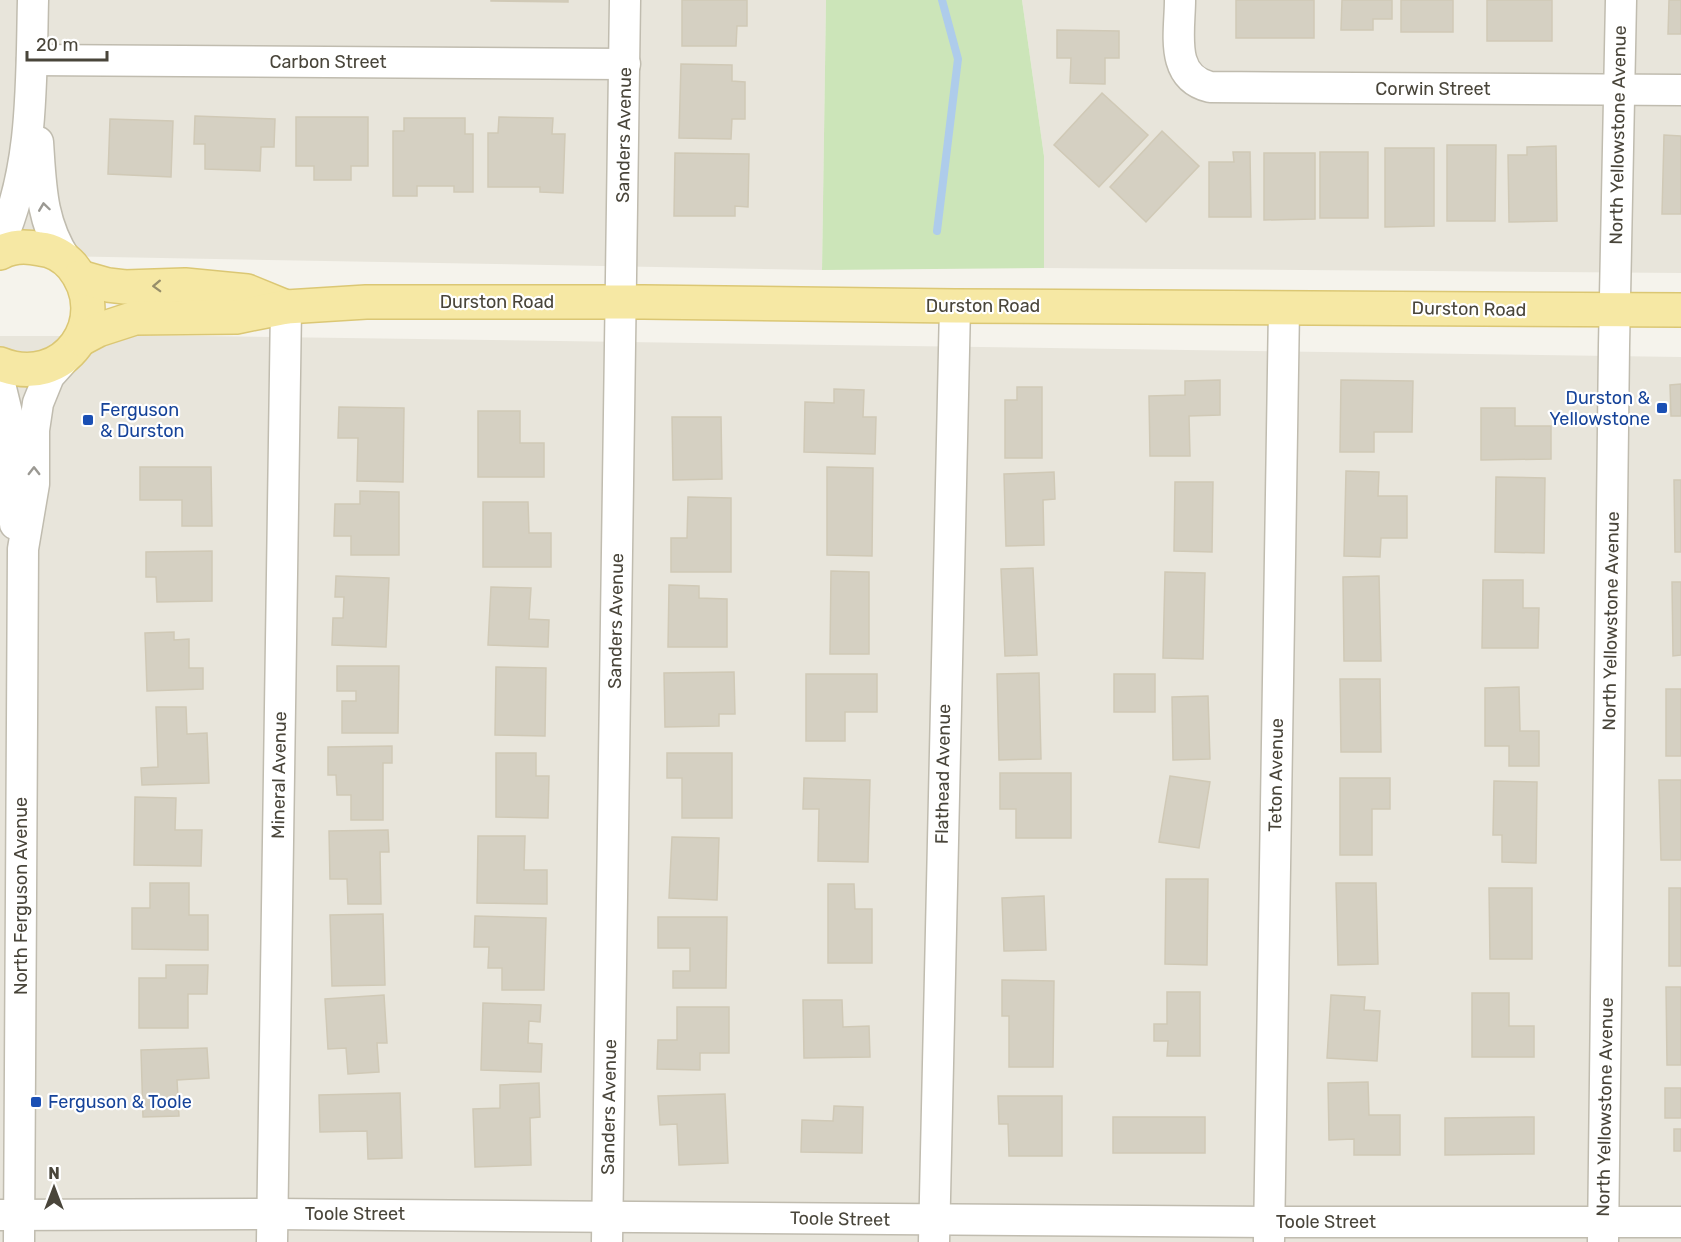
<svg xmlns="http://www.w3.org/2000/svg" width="1681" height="1242" font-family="Rubik,sans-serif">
<rect width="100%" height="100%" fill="#f5f3ec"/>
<g fill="#e8e5db">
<polygon points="0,0 826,0 822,270 0,255"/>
<polygon points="1022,0 1681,0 1681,273 1044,268 1044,156"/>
<polygon points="0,336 202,336 1681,357 1681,1242 0,1242"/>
</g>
<polygon fill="#cce5b9" points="826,0 1022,0 1044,156 1044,268 822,270"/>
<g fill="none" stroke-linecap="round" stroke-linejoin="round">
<polyline stroke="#aecceb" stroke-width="8" points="937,231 958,59 942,0"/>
</g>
<g fill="#d5d0c2" stroke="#d0c9b6" stroke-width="1.5">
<polygon points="491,0 568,0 568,2 491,1"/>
<polygon points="682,0 747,0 747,26 737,26 736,46 682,46"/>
<rect x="1236" y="0" width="78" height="38"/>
<polygon points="1342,0 1392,0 1392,19 1373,19 1373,30 1341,30"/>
<rect x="1401" y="0" width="52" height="32"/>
<rect x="1487" y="0" width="65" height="41"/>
<polygon points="1669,0 1681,0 1681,34 1668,34"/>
<polygon points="1057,30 1119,31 1119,58 1105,58 1105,84 1070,83 1071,58 1057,58"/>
<polygon points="681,64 732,65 732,81 745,82 745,119 732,119 731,139 679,138"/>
<polygon points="1102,93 1148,135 1099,187 1054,145"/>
<polygon points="195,116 275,119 274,147 261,147 260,171 205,169 205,144 194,144"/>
<polygon points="296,117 368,117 368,166 351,166 351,180 314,180 314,166 296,166"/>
<polygon points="499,117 553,118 552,134 565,134 563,193 540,192 540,187 488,187 488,133 498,133"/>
<polygon points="404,118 465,118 465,134 473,134 473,192 454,192 454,186 417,186 417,196 393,196 393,131 404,131"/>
<polygon points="110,119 173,121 171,177 108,174"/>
<polygon points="1162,131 1199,166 1146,222 1110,187"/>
<polygon points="1664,135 1681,136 1681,214 1662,214"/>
<polygon points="1447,145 1496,145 1495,221 1447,221"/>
<polygon points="1556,146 1557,221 1509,222 1508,155 1527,155 1527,147"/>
<polygon points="1385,148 1434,148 1434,226 1385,227"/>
<polygon points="1233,152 1250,152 1251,217 1209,217 1209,162 1234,162"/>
<rect x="1320" y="152" width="48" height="66"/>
<polygon points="675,153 749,154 748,207 735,206 735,216 674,216"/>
<polygon points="1264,153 1315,153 1315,219 1264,220"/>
<polygon points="1220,380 1220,415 1189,416 1190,456 1150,456 1149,396 1185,395 1185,381"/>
<polygon points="1341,380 1413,381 1412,432 1374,432 1374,452 1340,452"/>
<polygon points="1681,384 1681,416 1671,416 1670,385"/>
<polygon points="1017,387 1042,387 1042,458 1005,458 1005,400 1017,400"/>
<polygon points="834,389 864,390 863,417 876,417 875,454 804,452 805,402 834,403"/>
<polygon points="339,407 404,408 403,482 357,481 358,438 338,438"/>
<polygon points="1481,408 1515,408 1515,426 1551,426 1551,459 1481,460"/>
<polygon points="478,411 520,411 520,443 544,443 544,477 478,477"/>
<polygon points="672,417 721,417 722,479 673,480"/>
<polygon points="140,467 211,467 212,526 182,526 182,500 140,500"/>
<polygon points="827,467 873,468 872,556 827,555"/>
<polygon points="1346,471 1379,472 1378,496 1407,496 1407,538 1381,538 1380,557 1344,556"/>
<polygon points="1054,472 1055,499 1043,500 1044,545 1006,546 1004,474"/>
<polygon points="1496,477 1545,478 1544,553 1495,552"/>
<polygon points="1674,480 1681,480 1681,552 1675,552"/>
<polygon points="1175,482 1213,482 1212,552 1174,551"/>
<polygon points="360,491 399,492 399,555 351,555 351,536 334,536 335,504 360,504"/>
<polygon points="688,497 731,498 731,572 671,572 671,538 687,538"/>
<polygon points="483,502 528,502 529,533 551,533 551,567 483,567"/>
<polygon points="212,551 212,601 157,602 156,577 146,577 146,552"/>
<polygon points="1033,568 1037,655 1005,656 1001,569"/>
<polygon points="831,571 869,572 869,654 830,654"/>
<polygon points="1165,572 1205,573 1203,659 1163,658"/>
<polygon points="336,576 389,578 386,647 332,645 333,618 343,618 344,597 335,597"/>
<polygon points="1379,576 1381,661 1344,661 1343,577"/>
<polygon points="1483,580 1523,580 1523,608 1539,608 1538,648 1482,648"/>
<polygon points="1672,582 1681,582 1681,655 1673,656"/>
<polygon points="669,585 699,586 699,598 727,599 727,647 668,647"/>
<polygon points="491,587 531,588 529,619 549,620 548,647 488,645"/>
<polygon points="174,632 174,640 189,639 189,668 203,668 203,689 147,691 145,633"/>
<polygon points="337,666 399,666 398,733 342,733 342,701 356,701 356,691 337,691"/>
<polygon points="496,667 546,668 545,736 495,735"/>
<polygon points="734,672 735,714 719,714 719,726 665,727 664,673"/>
<polygon points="1039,673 1041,759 999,760 997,674"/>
<polygon points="806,674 877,674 877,712 845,712 845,741 806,741"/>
<rect x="1114" y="674" width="41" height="38"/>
<polygon points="1340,679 1380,679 1381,752 1341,752"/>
<polygon points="1519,687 1520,731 1539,731 1539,766 1509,766 1509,746 1485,746 1485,688"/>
<rect x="1666" y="689" width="15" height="67"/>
<polygon points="1208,696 1210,759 1173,760 1172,697"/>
<polygon points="156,707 186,707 187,734 207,733 209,783 142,785 141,768 158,767"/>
<polygon points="392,746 392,763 383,763 383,820 351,820 351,795 337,795 336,775 328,775 328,747"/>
<polygon points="496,753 536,753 536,776 549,776 548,818 496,817"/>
<polygon points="667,753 732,753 732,818 682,818 682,778 667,778"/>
<polygon points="1000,773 1071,773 1071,838 1016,838 1016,809 1000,809"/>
<polygon points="1170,776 1210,782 1199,848 1159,842"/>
<polygon points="804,778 870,780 868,862 818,861 819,809 803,809"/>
<polygon points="1340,778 1390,778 1390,809 1372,809 1372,855 1340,855"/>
<polygon points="1659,780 1681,780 1681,860 1661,860"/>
<polygon points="1494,781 1537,782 1536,863 1502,862 1502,835 1493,835"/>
<polygon points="135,797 176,798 175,830 202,830 201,866 134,865"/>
<polygon points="388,830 389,852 380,852 381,904 348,904 347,879 330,879 329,831"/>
<polygon points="478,836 525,836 524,870 547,870 547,904 477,903"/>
<polygon points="672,837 719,838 717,900 669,898"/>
<polygon points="1166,879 1208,879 1207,965 1165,964"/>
<polygon points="150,883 189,883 189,915 208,915 208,950 132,949 132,908 150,908"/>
<polygon points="1336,883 1376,883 1378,964 1338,965"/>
<polygon points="828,884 854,884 855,909 872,909 872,963 828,963"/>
<polygon points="1489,888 1532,888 1532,959 1490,959"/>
<rect x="1669" y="888" width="12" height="78"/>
<polygon points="1044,896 1046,950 1004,951 1002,898"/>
<polygon points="383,914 385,985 332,986 330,915"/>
<polygon points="475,916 546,918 544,990 502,990 502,968 488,968 489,947 474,947"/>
<polygon points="658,917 727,917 726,988 673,988 673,971 690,971 690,948 658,948"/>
<polygon points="166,965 208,965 207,994 188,994 188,1028 139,1028 139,978 166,978"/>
<polygon points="1002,980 1054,981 1053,1067 1009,1067 1009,1016 1002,1016"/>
<polygon points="1666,987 1681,987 1681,1065 1667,1065"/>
<polygon points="1167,992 1200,992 1200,1056 1167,1056 1168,1041 1154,1041 1154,1024 1167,1024"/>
<polygon points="1472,993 1509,993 1509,1026 1534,1026 1534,1057 1472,1057"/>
<polygon points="384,995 387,1043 377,1043 379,1072 348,1074 346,1048 328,1049 325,999"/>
<polygon points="1331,995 1365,997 1364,1010 1380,1011 1377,1061 1327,1058"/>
<polygon points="803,1000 842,1000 843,1027 869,1026 870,1057 804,1058"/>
<polygon points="483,1003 541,1005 540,1022 529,1021 528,1043 542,1044 541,1072 481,1070"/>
<polygon points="677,1007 729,1007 729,1053 700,1053 700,1070 657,1069 658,1040 677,1040"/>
<polygon points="207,1048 209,1078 177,1080 179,1116 143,1117 141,1050"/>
<polygon points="1368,1082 1369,1115 1400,1115 1400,1155 1354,1155 1354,1139 1329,1140 1328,1083"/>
<polygon points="539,1083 540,1117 530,1118 531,1165 475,1167 473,1109 500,1108 500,1085"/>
<rect x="1665" y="1088" width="16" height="30"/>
<polygon points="400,1093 402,1158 368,1159 367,1131 320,1132 319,1095"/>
<polygon points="725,1094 728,1163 679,1165 677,1124 660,1125 658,1096"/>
<polygon points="998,1096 1062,1096 1062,1156 1009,1156 1008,1124 999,1124"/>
<polygon points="834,1106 863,1107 862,1153 801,1152 802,1120 833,1121"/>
<rect x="1113" y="1117" width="92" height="36"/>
<polygon points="1534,1117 1534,1154 1445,1155 1445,1118"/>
<rect x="1674" y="1129" width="7" height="22"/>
</g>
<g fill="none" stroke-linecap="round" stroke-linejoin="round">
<defs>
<g id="minor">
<path d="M1180,0C1180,32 1169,77 1210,87L1681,90"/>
<polyline points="32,60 625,64"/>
<path d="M38,142C41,186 41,222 66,260"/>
<path d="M0,243C34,168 31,81 33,0"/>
<polyline points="0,384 9,421 15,524"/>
<polyline points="0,1215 272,1214 1269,1222 1681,1222"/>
<polyline points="1269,1240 1284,308"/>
<polyline points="19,1242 23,549 34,484 34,430 38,403 49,376 67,356"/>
<polyline points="272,1242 286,307"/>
<polyline points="607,1242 625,0"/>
<polyline points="934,1242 955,306"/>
<polyline points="1603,1242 1614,346 1621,0"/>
</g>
<g id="major">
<path d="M0,253C12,246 27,246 40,249C52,250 64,257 72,266C115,319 64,390 0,364"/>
<polyline points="80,277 108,285 125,287 185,285 247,291 286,307"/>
<polyline points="81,339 98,330 135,318 236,317 286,307 366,302 644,302 955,306 1681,310"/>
</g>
</defs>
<use href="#minor" stroke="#c0bcaf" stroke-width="33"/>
<use href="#major" stroke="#dbc774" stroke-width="36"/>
<use href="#minor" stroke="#fff" stroke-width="30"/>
<use href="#major" stroke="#f6e8a4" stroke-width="33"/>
</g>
<defs><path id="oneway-chevron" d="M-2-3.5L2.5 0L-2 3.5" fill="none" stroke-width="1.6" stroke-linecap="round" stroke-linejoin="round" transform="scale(1.5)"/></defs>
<g stroke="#9b9993">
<use href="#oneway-chevron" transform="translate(44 207) rotate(-98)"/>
<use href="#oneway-chevron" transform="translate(34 471) rotate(-90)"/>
</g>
<use stroke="#978e6a" href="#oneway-chevron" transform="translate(157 286) rotate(178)"/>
<g fill="#1a4fb4" stroke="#fff" stroke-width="2">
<rect x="1656" y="402" width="12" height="12" rx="3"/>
<rect x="82" y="414" width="12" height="12" rx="3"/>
<rect x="30" y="1096" width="12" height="12" rx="3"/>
</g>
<g text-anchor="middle" stroke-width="4.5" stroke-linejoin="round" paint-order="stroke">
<g font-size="18" fill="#49453a" stroke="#fff">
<text x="328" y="68">Carbon Street</text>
<text x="1433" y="95">Corwin Street</text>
<text transform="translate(624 135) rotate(-89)" y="6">Sanders Avenue</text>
<text transform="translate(1618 135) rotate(-89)" y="6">North Yellowstone Avenue</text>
<text x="497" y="308">Durston Road</text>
<text x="983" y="312">Durston Road</text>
<text transform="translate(1469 309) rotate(1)" y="6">Durston Road</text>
<text transform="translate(616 621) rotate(-89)" y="6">Sanders Avenue</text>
<text transform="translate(1611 621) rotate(-89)" y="6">North Yellowstone Avenue</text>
<text transform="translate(943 774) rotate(-89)" y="6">Flathead Avenue</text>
<text transform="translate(279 775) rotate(-89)" y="6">Mineral Avenue</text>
<text transform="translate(1276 775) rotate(-89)" y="6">Teton Avenue</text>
<text transform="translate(21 896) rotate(-90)" y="6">North Ferguson Avenue</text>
<text transform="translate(609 1107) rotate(-89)" y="6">Sanders Avenue</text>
<text transform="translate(1605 1107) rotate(-89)" y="6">North Yellowstone Avenue</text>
<text x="355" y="1220">Toole Street</text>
<text transform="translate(840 1219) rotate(1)" y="6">Toole Street</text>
<text x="1326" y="1228">Toole Street</text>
</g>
<g font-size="18" fill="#164399" stroke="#fff" text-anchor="start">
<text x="1650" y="404" text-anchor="end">Durston &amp;<tspan x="1650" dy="21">Yellowstone</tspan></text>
<text x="100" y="416">Ferguson<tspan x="100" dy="21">&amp; Durston</tspan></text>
<text x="48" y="1108">Ferguson &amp; Toole</text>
</g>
</g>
<g transform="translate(54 1188)" stroke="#ffffff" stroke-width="4.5" paint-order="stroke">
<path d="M0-4.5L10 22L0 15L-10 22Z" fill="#49453a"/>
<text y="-9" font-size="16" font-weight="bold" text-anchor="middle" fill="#49453a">N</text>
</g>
<path d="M27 51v9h80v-9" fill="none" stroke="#49453a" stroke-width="3"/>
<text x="36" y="51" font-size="18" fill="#49453a" stroke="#ffffff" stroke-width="4.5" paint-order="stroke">20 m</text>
</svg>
